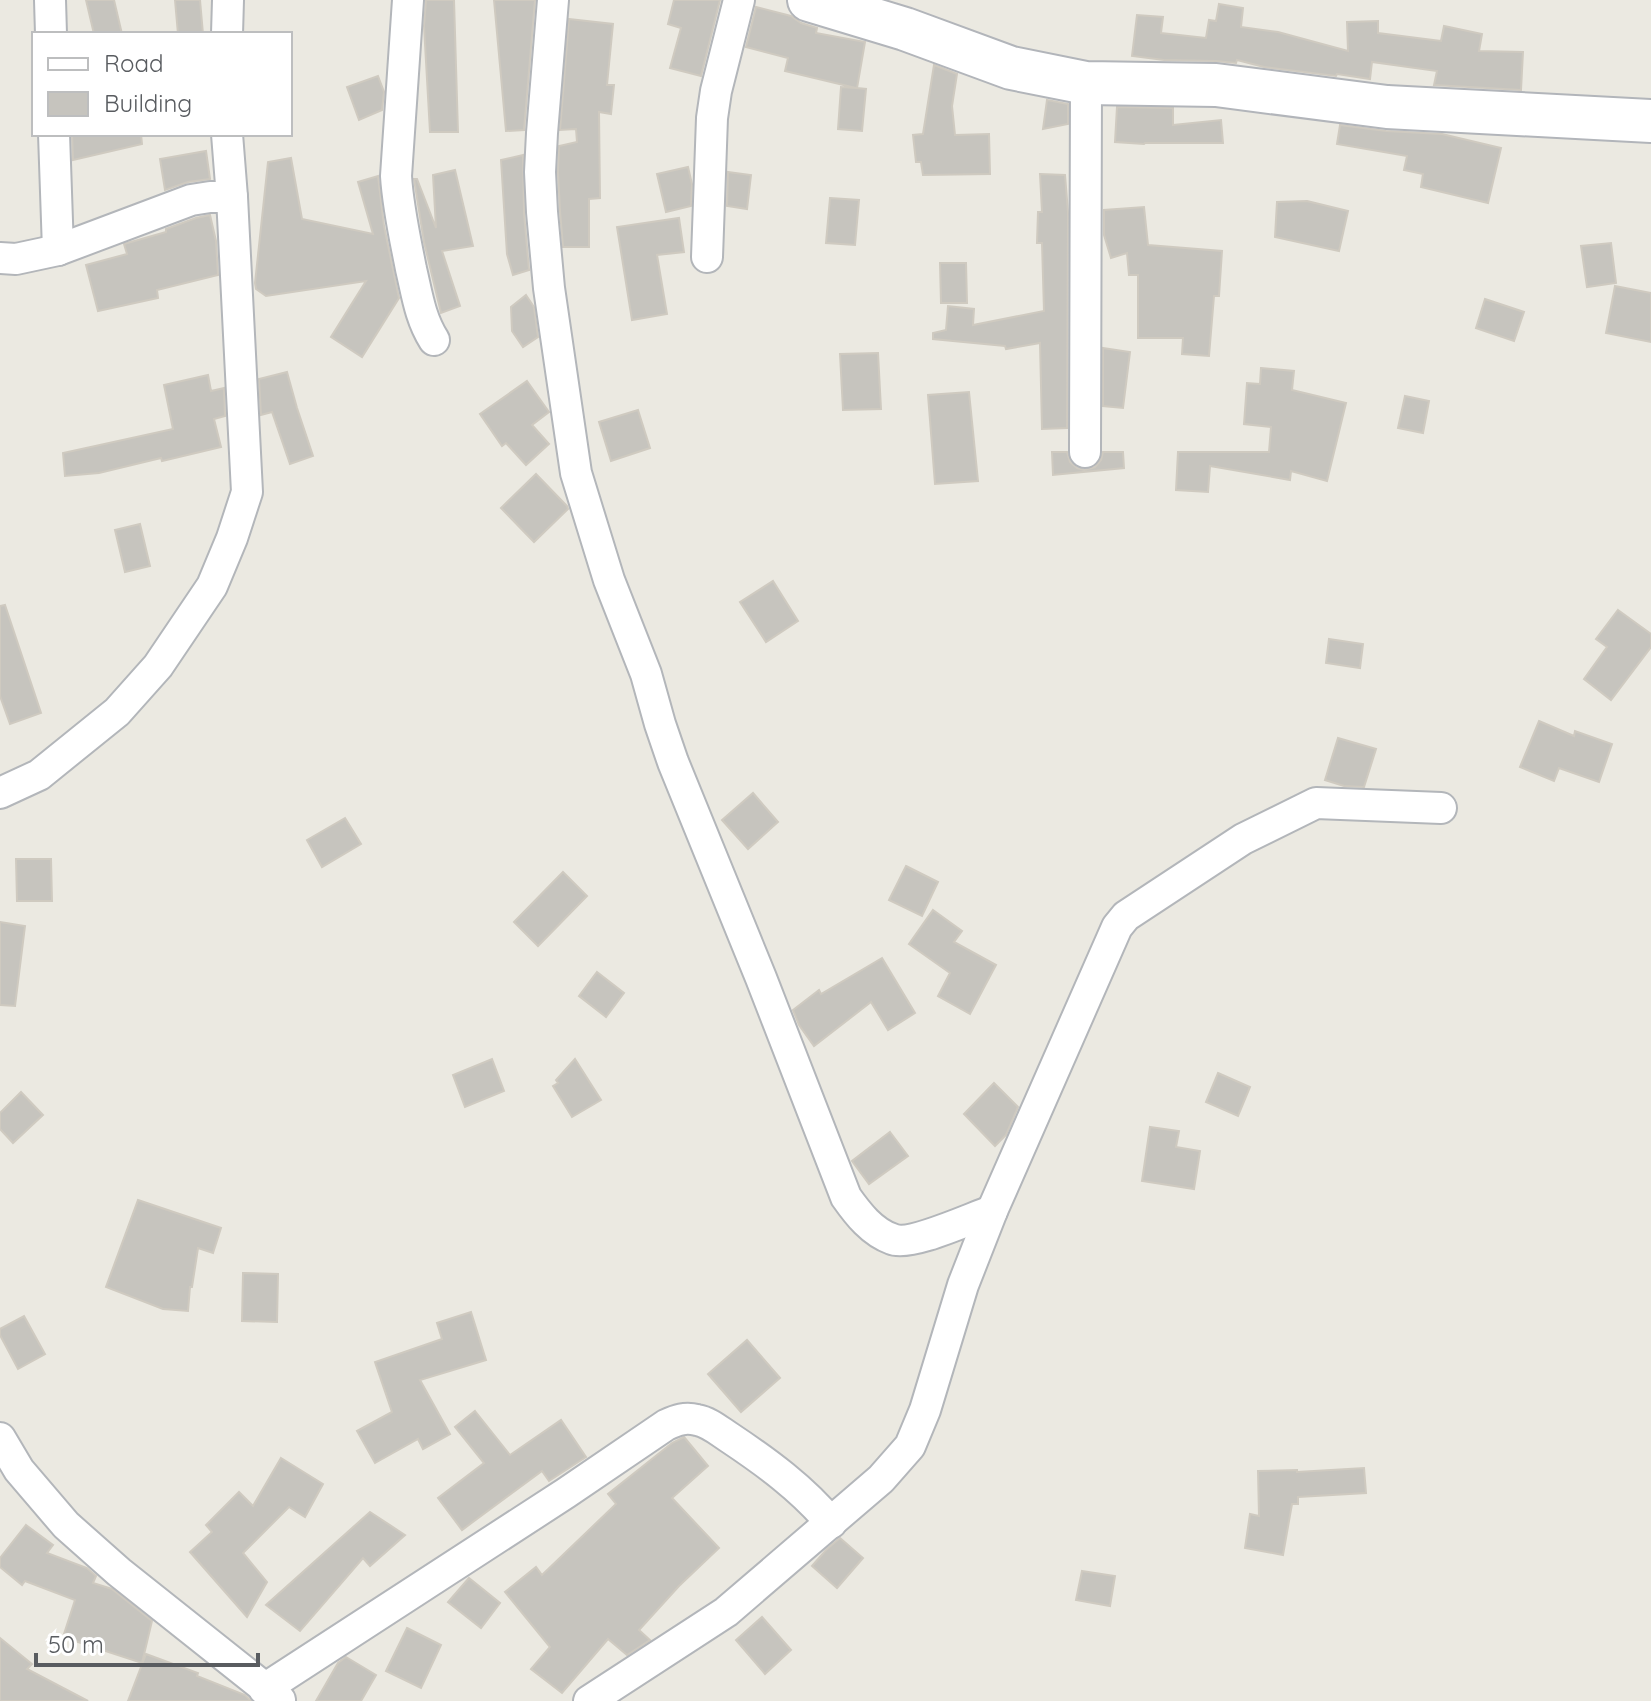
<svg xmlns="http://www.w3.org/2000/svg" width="1651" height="1701" font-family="Quicksand,sans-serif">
<rect width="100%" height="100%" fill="#ebe9e1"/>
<g fill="#c6c4be" stroke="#cfcac0" stroke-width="2">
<polygon points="86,0 114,0 122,34 94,34"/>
<polygon points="175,0 200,0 203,34 178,34"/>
<polygon points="426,0 454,0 458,132 430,132 424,26"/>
<polygon points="494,0 535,0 524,130 506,131"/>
<polygon points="674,0 720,0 701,76 670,68 681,28 668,24"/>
<polygon points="1219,4 1243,8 1241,27 1278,32 1348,51 1347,22 1378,21 1378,33 1441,41 1444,26 1482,34 1479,51 1523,52 1521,90 1434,85 1437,71 1372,62 1370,79 1337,74 1336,76 1264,67 1237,60 1236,63 1216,61 1164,60 1132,56 1137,15 1163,17 1161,33 1206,38 1209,20 1216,21"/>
<polygon points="756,7 791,16 801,23 817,28 816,33 865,42 857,88 866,89 862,131 838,129 841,87 856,88 785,71 788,58 746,47"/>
<polygon points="569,19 613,24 607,85 614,85 611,114 599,112 600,198 589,199 589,247 563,247 560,211 558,172 559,146 577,142 576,129 560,130"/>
<polygon points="934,65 957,74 952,106 955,135 989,134 990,174 923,175 921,162 916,162 913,135 923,134"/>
<polygon points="378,76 384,92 382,110 359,120 347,87"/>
<polygon points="1047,100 1068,104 1068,124 1043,129"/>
<polygon points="1117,107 1173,108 1173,125 1221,120 1223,143 1145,143 1144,144 1115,142"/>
<polygon points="1340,125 1386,131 1442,134 1501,148 1488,203 1421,187 1423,174 1404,170 1407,156 1337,144"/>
<polygon points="72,134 141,134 142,144 73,160"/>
<polygon points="206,151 210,179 188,182 165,190 160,159"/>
<polygon points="523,155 524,213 529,270 513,275 507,254 501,160"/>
<polygon points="291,158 302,219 373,234 358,182 378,176 384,226 399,298 362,357 331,337 366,281 266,296 256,289 255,283 268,162"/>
<polygon points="688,167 692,184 691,206 666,212 657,174"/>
<polygon points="455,170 473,246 442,251 460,306 441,313 424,242 414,179 417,179 436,228 433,175"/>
<polygon points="728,172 751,175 747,209 727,206"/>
<polygon points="1040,174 1065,175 1068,212 1067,428 1042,429 1040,343 1006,349 1005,346 933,339 933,333 946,330 948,306 974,309 973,325 1044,311 1042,243 1037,243 1038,212 1042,212"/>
<polygon points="830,198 859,200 855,245 826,243"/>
<polygon points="1307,201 1348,211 1339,251 1275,237 1277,202"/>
<polygon points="1144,207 1148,245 1222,251 1219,296 1214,296 1209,356 1182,354 1183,338 1138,338 1138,275 1129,275 1127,253 1111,258 1104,235 1104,210"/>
<polygon points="210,215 216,241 218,275 157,290 158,298 98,311 86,265 127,254 124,244 166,232 166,229 196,218"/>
<polygon points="679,218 684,252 657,255 667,314 632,320 617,227"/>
<polygon points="1611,243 1616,283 1587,287 1581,246"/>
<polygon points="940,263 966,263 967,303 941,303"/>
<polygon points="1615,286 1651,293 1651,342 1606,333"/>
<polygon points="526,295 534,307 538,337 523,347 512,331 511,307"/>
<polygon points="1485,299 1524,312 1514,341 1476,328"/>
<polygon points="1103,348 1130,352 1123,408 1103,406"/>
<polygon points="878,353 881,409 843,410 840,354"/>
<polygon points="1261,368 1294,371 1292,390 1346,403 1327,481 1291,471 1290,480 1210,466 1208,492 1176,490 1178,452 1269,452 1271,427 1244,424 1247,383 1260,384"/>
<polygon points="287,372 297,408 313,456 290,464 272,412 261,415 259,379"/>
<polygon points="208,375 211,391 224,388 225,416 214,419 221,447 162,461 161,458 99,473 65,476 63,453 173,429 164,385"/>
<polygon points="527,381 549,412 532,425 549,444 526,465 506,443 502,446 480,414"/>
<polygon points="969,392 978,481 935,484 928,395"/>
<polygon points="1405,396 1429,401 1423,433 1398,428"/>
<polygon points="638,410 650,448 611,461 599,422"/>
<polygon points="1052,452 1067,452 1070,462 1077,468 1084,470 1095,467 1101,460 1103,452 1123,452 1124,468 1053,475"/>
<polygon points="536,474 567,506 568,509 534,542 501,508"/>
<polygon points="140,524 150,566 125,572 115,530"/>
<polygon points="773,581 798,621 766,642 740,602"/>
<polygon points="5,605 41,713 10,724 0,696 0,606"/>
<polygon points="1618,610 1651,634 1651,647 1611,700 1584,679 1607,647 1596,639"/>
<polygon points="1329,639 1363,644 1360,668 1326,663"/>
<polygon points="1539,721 1574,736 1575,731 1612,744 1599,782 1559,768 1554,781 1520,767"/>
<polygon points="1338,738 1376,749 1364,787 1344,786 1325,780"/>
<polygon points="753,793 778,822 748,849 722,820"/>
<polygon points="345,818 361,844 322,867 307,840"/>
<polygon points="16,859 51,859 52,901 17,901"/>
<polygon points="906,866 938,882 922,916 889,900"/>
<polygon points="563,872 587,896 538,946 514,922"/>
<polygon points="933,910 962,931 954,942 996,965 970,1014 938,996 950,973 909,944"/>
<polygon points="0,922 25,926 15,1006 0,1005"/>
<polygon points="882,958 915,1013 888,1030 871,1002 814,1046 799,1025 793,1010 819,990 821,994"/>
<polygon points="597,972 624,993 606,1017 579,996"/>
<polygon points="492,1059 504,1091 465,1107 453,1075"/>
<polygon points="575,1059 601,1100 572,1117 553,1086 558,1083 556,1080"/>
<polygon points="1218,1073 1250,1087 1238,1116 1206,1102"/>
<polygon points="994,1083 1018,1107 1006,1135 995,1146 964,1114"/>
<polygon points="21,1092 43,1115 13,1143 0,1129 0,1113"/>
<polygon points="1150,1127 1179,1131 1176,1147 1200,1151 1194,1189 1142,1181"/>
<polygon points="890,1132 908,1156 869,1184 852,1161"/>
<polygon points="138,1200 221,1228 213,1253 198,1248 192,1287 190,1287 188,1311 163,1309 106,1287"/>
<polygon points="243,1273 278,1274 277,1322 242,1321"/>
<polygon points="471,1312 486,1360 420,1380 450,1434 423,1449 418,1439 375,1463 357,1431 392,1412 375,1362 442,1339 437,1323"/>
<polygon points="24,1316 45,1354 18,1369 0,1335 0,1329"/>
<polygon points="747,1340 780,1378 741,1412 708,1374"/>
<polygon points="475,1411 510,1455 561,1420 586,1457 549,1481 542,1471 462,1530 438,1498 484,1463 455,1427"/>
<polygon points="684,1437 708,1466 672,1498 719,1548 679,1586 639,1630 650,1640 627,1655 608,1639 562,1693 531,1669 550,1647 505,1592 536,1567 542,1575 616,1504 608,1494 672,1443"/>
<polygon points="281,1458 323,1484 305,1517 289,1507 243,1553 267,1582 247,1617 190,1552 212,1532 206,1525 239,1492 253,1506"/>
<polygon points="1364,1468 1366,1493 1298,1497 1298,1504 1292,1504 1283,1555 1245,1548 1250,1514 1259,1516 1258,1471 1297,1470 1297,1472"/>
<polygon points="370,1512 405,1535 370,1566 363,1558 300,1631 266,1605"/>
<polygon points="26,1525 53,1545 47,1553 87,1568 96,1576 93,1583 112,1589 152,1621 142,1663 63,1637 75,1600 25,1581 22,1585 0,1567 0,1558"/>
<polygon points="840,1538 863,1558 837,1588 812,1566 827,1549"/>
<polygon points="1082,1571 1115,1576 1110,1606 1076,1600"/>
<polygon points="469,1578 500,1603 481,1628 448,1602"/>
<polygon points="762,1617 791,1650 765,1674 736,1640"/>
<polygon points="407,1628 441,1645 421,1688 386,1671"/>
<polygon points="0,1638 32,1664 27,1669 88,1701 0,1701"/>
<polygon points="146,1654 198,1673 197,1676 245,1695 251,1701 128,1701"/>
<polygon points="346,1657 376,1675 361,1701 316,1701 338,1663"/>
</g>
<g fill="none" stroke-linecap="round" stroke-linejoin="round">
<defs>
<g id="street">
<polyline points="50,0 51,34"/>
<path d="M408,0L396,176C398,208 405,238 411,269C417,294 420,318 434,340"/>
<path d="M553,0L542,133L540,172L542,212L549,288L576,473L609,580L646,674L660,724L673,762L761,978L846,1197C858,1214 872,1232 892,1239C910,1247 971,1218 992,1211"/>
<polyline points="227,34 228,0"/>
<polyline points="54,134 58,250"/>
<polyline points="707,257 712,118 716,91 739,0"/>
<polyline points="0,258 16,259 58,250 191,200 210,197 232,197 227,134"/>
<polyline points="1085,452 1086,83"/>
<polyline points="0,793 39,775 117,712 158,666 212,586 232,538 247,492 232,197"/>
<polyline points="0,1438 19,1470 66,1525 119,1572 280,1700"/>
<path d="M264,1689L566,1493L666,1425C677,1420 685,1417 697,1420C709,1422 719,1431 730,1438C766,1462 803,1489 831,1523"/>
<polyline points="589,1701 726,1612 881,1479 910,1446 925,1410 963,1285 992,1211 1117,927 1126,916 1243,839 1316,803 1441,808"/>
</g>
<polyline id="secondary" points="809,0 905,29 1011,68 1086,83 1216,85 1387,107 1651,121"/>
</defs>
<use href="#street" stroke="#b3b6ba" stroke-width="34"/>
<use href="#secondary" stroke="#b2b5ba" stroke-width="46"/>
<use href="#street" stroke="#fff" stroke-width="30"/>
<use href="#secondary" stroke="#fff" stroke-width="42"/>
</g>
<rect x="32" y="32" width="260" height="104" fill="#ffffff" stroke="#bdbebf" stroke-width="2"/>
<rect x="48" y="58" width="40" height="12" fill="#ffffff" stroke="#bdbebf" stroke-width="2"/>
<text x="104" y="72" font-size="24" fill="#595c60">Road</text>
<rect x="48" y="92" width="40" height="24" fill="#c6c4be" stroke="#bdbebf" stroke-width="2"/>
<text x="104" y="112" font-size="24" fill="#595c60">Building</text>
<path d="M36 1653v12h222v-12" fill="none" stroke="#595c60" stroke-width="4"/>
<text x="48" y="1653" font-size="24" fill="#595c60" stroke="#ffffff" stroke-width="6" paint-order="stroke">50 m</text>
</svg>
